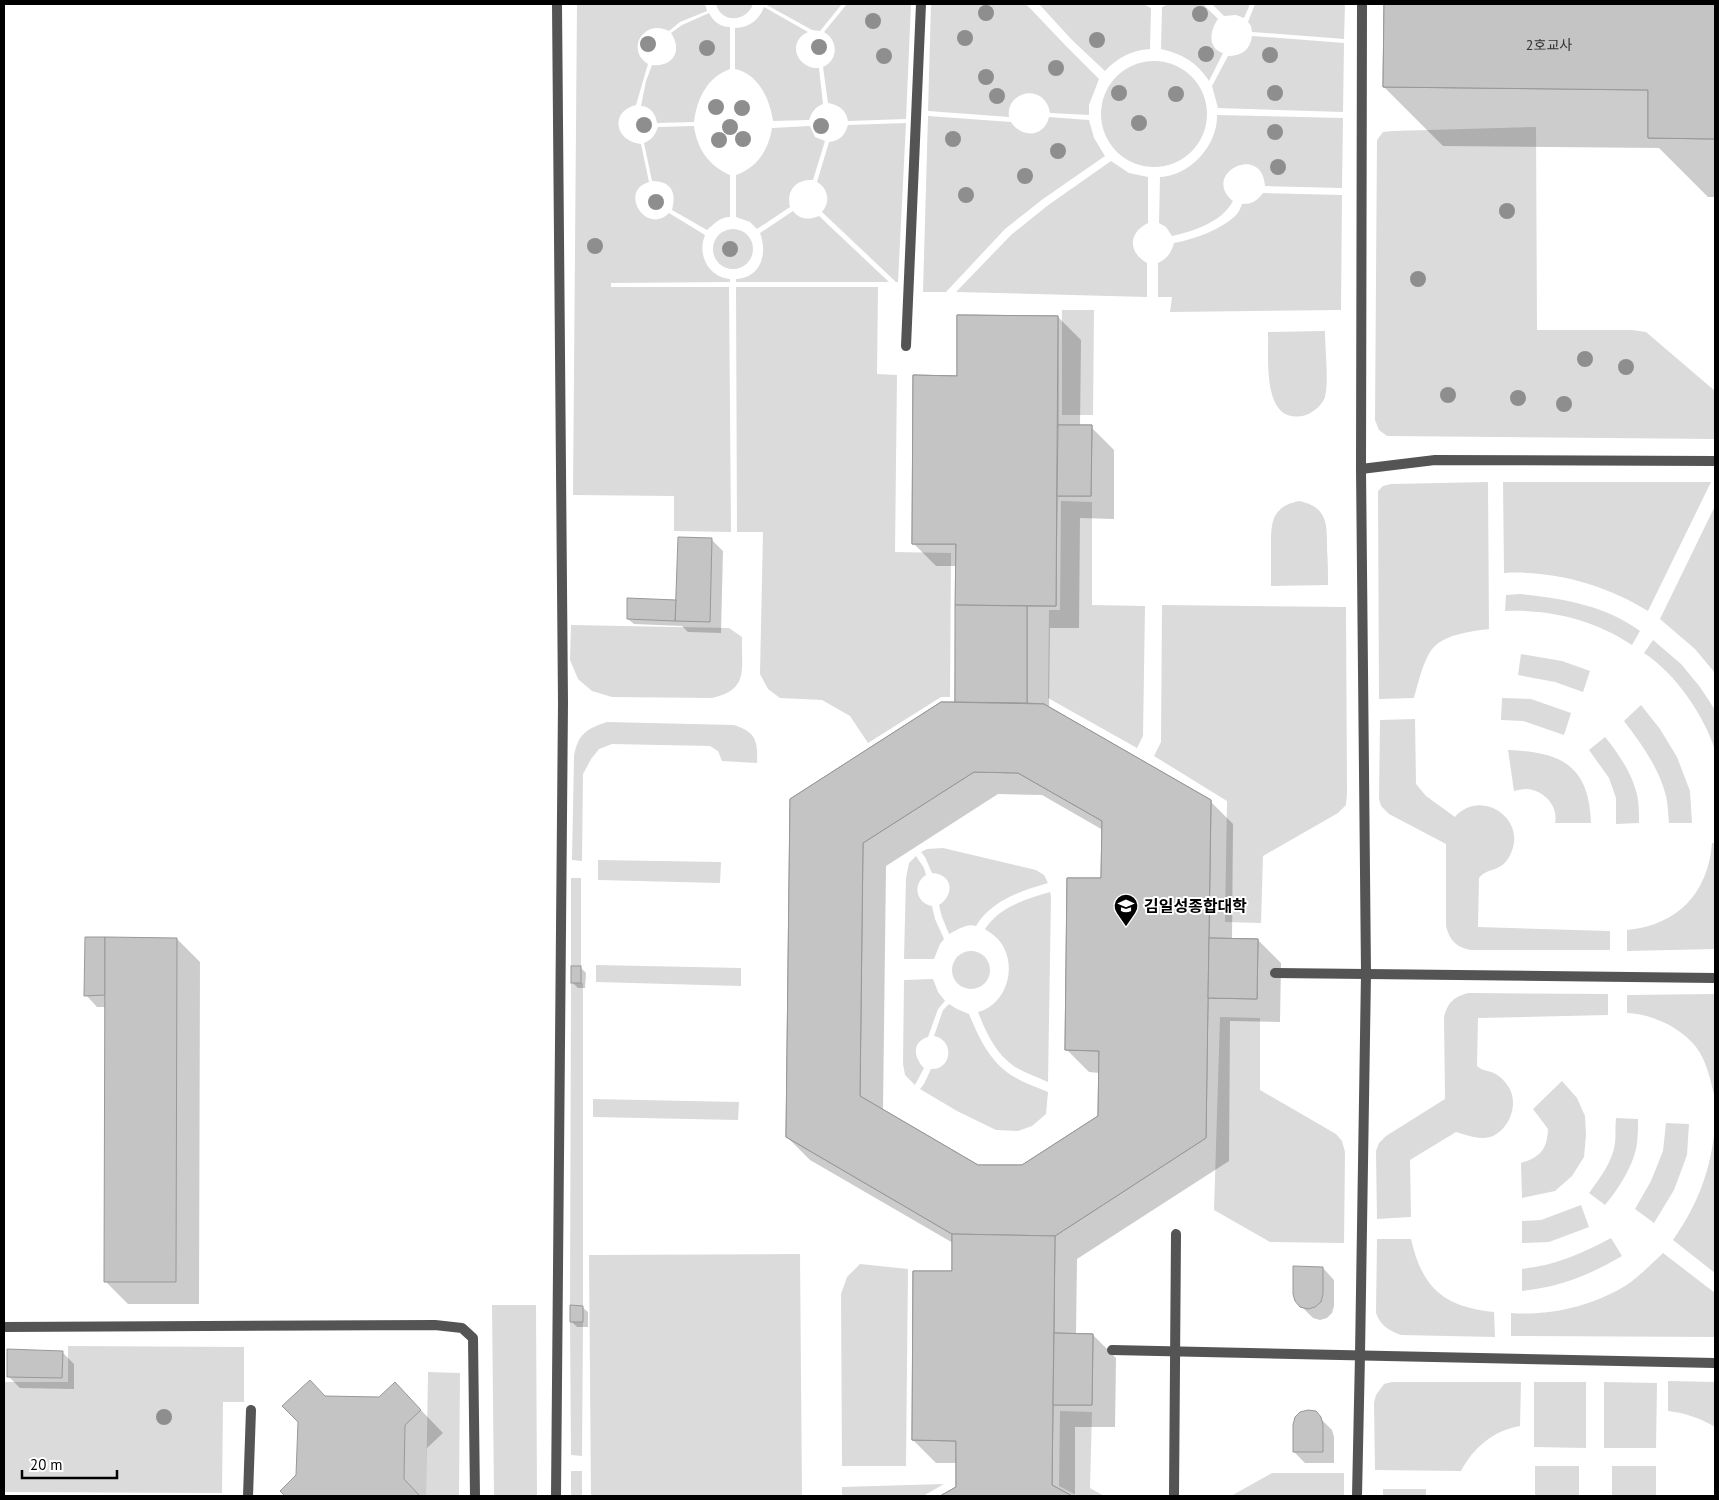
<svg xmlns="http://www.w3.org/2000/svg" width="1719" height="1500" font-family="'PT Sans','Noto Sans KR',sans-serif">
<rect width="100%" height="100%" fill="#fff"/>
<g fill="#dbdbdb">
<path d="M577,4H705L707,11L680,22L669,31C644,18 625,50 648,64L636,105C610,111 614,141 641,144L649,182C618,191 646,236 669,213L705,235C697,254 708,277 730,279V282L611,283V287H729L731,532L674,531V496L573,495Z"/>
<path d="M716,4H753C747,22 721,24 716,4Z"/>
<polygon points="765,4 842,4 820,31 812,30"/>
<path d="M847,4H911L906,119L848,121C846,109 838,105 828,103L823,67C839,60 838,40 824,32Z"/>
<path d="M931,4H1026L1066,46L1099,79L1089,105V115L1050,113C1045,82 1005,91 1009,117L928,111Z"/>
<path d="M1039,4H1143L1151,8L1150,49C1132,50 1117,58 1105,71L1072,40Z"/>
<path d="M1169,4H1203L1218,19C1210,30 1207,48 1223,53L1209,81C1197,62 1182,54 1161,49L1162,7Z"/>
<polygon points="1212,4 1250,4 1244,18 1236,15 1224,16"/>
<polygon points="1255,4 1345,4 1344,39 1252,32 1251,26 1248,22"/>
<path d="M764,7L808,32C786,42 797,69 819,68L823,104C815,107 812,112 809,120L773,121C770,100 759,74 735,69V28C749,28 760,19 764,7Z"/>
<path d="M709,13C713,21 720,27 730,27V69C707,77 697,99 694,122L657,123C656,114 650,106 641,106L646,81L652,65C673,67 683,51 671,33L682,25Z"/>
<path d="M1252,36L1344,43L1343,112L1218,108L1212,86L1228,56C1242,56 1250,50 1252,36Z"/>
<circle cx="1154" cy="114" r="53"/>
<path d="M1217,115L1343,118L1342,188L1265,186C1262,142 1200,174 1233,201C1222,222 1194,231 1172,236L1166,227L1159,223L1160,177C1190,176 1218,145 1217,115Z"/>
<path d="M928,116L1011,122C1021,138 1044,138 1049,117L1089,120L1094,138L1105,156L1043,199L1005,229L946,292H923Z"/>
<path d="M906,123L898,282H896L822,212C831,202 828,188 817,182L829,142C840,141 845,135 848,125Z"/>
<path d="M694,126C697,149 709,166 730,175V217C720,217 714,224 707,230L672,210C677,192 671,181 652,181L644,143C652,140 655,135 658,127Z"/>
<path d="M810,126L815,137L825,141L813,180C796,179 786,190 790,207L757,229L750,222L736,217V175C757,168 769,149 772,128Z"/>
<polygon points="1536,127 1537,330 1632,330 1646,332 1715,391 1715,439 1387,436 1379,430 1375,420 1377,140 1383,132 1392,131"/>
<path d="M1111,161L1129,173L1148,177V223C1128,233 1128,252 1147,263V297L956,292L1011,235L1047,206Z"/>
<path d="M1263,193L1342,195L1341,310L1170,312L1172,297H1158V263C1168,258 1171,253 1174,243C1192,240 1223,229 1236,215C1239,212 1241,207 1242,204C1252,204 1257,201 1263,193Z"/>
<path d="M793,211C800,220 809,220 819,216L889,282H736V279C761,278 768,253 760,233Z"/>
<circle cx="733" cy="249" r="20"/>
<polygon points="736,287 878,287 877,374 897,375 895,552 951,553 950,697 941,697 868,743 850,716 822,700 780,698 768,689 760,674 763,532 737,532"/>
<polygon points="1062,310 1094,310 1093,415 1062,415"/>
<path d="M1325,331C1325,349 1329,380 1325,397C1322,405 1314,412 1306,415C1261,428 1269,358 1268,332Z"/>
<path d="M1488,482L1489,629C1473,631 1446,634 1434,647C1424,657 1418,684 1414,698L1379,699L1378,491L1383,486L1391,484Z"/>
<path d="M1503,482H1711L1648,611C1606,585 1554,570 1504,573Z"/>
<polygon points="1061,501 1092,502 1092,605 1145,606 1143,736 1137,748 1048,698 1049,610 1060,610"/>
<path d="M1299,501C1328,507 1327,524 1327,549C1328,561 1328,573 1328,585L1271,586C1271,574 1271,562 1271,550C1271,524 1270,507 1299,501Z"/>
<polygon points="1715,506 1715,673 1695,649 1660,619"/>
<path d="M1520,594C1561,598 1605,605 1640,631L1632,645C1595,620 1550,609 1505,611L1506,595Z"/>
<polygon points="1162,605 1346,607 1347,793 1346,805 1338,813 1263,856 1261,923 1225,922 1227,801 1154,756 1161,742"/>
<path d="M571,625L729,628L742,637C741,668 750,690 712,698L612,697L592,691L578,679L570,660Z"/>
<path d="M1653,640L1681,664L1700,687L1715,710V750C1704,715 1675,673 1644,653Z"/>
<polygon points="1521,654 1562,661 1590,671 1583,692 1555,682 1518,675"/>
<polygon points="1502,698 1531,699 1571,713 1564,735 1523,721 1501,720"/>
<path d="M1641,705L1660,729L1677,757L1690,791L1692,823H1669C1668,814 1668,804 1666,796C1659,768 1641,743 1624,721Z"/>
<path d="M1415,719L1416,784L1426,796L1455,817C1480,788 1527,818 1511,853C1503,873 1487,867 1479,878L1478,927L1610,931V950H1471C1456,947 1450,941 1446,926V844L1389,814L1381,806L1379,799L1380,720Z"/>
<path d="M607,722L734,725C756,732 758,741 757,763L722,761L718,751L710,746L612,744L599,749L591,759L583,774L582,861L572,860L574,756C578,734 586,729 607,722Z"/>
<path d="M1605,737C1619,754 1635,778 1638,800C1639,807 1639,816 1639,823L1616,824V798L1609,778L1589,750Z"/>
<path d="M1508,750C1561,752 1589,765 1591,823H1555C1559,806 1543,790 1527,789C1523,789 1518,790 1514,791Z"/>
<path d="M1712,843H1715V949L1627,951V930C1678,925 1708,893 1712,843Z"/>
<path d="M943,848L1036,870L1044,875L1048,883C1020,891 991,901 976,926C967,923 957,930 949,934L942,917L939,905C955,895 953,874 932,873L925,857L921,852L927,849Z"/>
<path d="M916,856L924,868L926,875C912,884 916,903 932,906L935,919L944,939L940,944L934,959H904L906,878L909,863Z"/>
<polygon points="598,860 721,862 720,883 598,880"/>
<rect x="571" y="878" width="10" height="88"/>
<path d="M1050,892L1051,896L1048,1082C1037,1077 1025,1073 1015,1067C996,1054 986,1033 978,1012C1005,1005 1016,971 1004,948C1000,939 992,934 985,929C999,907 1026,899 1050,892Z"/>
<circle cx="971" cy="970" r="19"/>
<polygon points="596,965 741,968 741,986 596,982"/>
<path d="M933,979L938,992L945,1001L938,1009L928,1037C911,1042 914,1058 924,1068L915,1085L905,1075L903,1064L904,980Z"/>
<polygon points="571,983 583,983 583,1306 570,1305"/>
<path d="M1468,993L1608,994V1015L1478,1018L1477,1066C1481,1070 1485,1070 1491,1072C1498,1074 1504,1080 1508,1086C1520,1103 1509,1131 1490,1137C1478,1140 1467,1135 1456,1132L1410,1160L1411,1217L1377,1219L1376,1151L1379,1143L1386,1136L1445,1099L1444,1017C1448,1002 1454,997 1468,993Z"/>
<path d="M1715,994V1099C1711,1082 1707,1061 1696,1047C1680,1027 1652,1014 1627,1013V995Z"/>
<path d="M949,1004L957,1009L969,1014C979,1038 989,1060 1011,1075C1022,1082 1036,1087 1048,1092L1046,1114L1032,1126L1018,1131L996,1130L957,1111L920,1089L924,1084L931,1069C952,1070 955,1040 934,1036L943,1010Z"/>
<polygon points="1220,1017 1260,1018 1260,1090 1336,1134 1342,1141 1345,1152 1344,1243 1270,1242 1214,1210"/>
<path d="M1562,1081L1577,1098L1585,1116L1586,1135L1584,1157L1572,1176L1555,1191L1522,1198L1521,1163C1541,1157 1547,1149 1548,1129L1533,1109Z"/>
<polygon points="593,1099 739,1102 738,1120 593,1117"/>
<path d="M1616,1118L1638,1119C1638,1127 1638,1135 1637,1143C1635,1163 1618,1190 1605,1205L1589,1193C1600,1178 1613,1161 1615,1143C1616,1135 1615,1126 1616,1118Z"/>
<polygon points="1666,1123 1689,1124 1687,1155 1674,1190 1654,1223 1635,1209 1651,1181 1663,1151"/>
<path d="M1715,1126V1273L1673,1240C1698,1204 1711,1170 1715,1126Z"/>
<polygon points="1581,1205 1589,1227 1549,1242 1522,1243 1522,1221 1541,1220"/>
<path d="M1611,1238L1622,1256C1587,1276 1563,1286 1522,1291V1269C1556,1265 1581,1254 1611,1238Z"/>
<path d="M1377,1239H1411C1422,1288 1444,1307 1494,1312L1495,1337L1401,1335C1388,1330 1381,1326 1376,1313Z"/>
<path d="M1663,1253L1715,1293V1337L1511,1336V1313C1550,1316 1592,1306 1625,1286C1639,1277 1651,1264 1663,1253Z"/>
<polygon points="800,1254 802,1496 591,1496 589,1255"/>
<polygon points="860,1264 908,1269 906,1466 842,1466 841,1294 847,1277"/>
<polygon points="492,1305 536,1305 537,1496 494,1496"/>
<polygon points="570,1322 583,1322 582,1456 571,1455"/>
<polygon points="68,1346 244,1347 244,1402 223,1402 222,1493 4,1492 4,1382 68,1382"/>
<polygon points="428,1372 460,1373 459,1496 426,1496"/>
<path d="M1668,1381L1715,1382V1427C1700,1418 1685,1413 1668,1411Z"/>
<path d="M1392,1382H1521L1520,1426C1494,1430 1473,1448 1461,1471L1375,1470L1374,1403L1376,1395L1384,1384Z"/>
<polygon points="1534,1382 1586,1382 1586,1448 1534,1447"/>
<polygon points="1604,1382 1657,1383 1656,1448 1604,1448"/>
<polygon points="1060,1411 1092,1412 1090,1488 1104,1496 1078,1496 1059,1486"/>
<rect x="1535" y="1466" width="44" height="30"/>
<rect x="1612" y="1466" width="44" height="30"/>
<rect x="571" y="1471" width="11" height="25"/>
<polygon points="1272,1473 1344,1473 1344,1496 1231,1496"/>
<polygon points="944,1484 923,1496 842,1496 842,1487"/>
<rect x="1383" y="1489" width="43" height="7"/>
</g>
<g fill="#0003" fill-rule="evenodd">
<polygon points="1385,4 1715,4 1715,197 1708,197 1659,148 1443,146 1384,87"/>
<path d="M1058,317L1081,340L1080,427H1091L1114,450V519L1080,518L1079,628H1050L1049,708L1210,801L1233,824L1232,940H1258L1281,963L1280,1022L1230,1021L1229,1161L1077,1259L1076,1335H1093L1116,1358L1115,1427H1075V1496H942L957,1488V1463H936L913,1440L953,1273V1243L810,1160L787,1137L791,800L956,703L957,566H936L913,543L958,377ZM998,794L1042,795L1103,830L1102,880L1066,1049L1089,1072L1100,1073L1099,1117L1023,1166H978L883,1111L886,866Z"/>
<polygon points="711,539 723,551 721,633 688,632 682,626 634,624 628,619 677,601"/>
<polygon points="177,939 200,962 199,1304 128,1304 105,1281 106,1007 97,1007 86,995"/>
<polygon points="580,967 586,973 585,988 578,988 572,982"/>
<polygon points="1323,1268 1334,1280 1334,1306 1332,1313 1327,1318 1320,1320 1313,1318 1301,1306"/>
<polygon points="582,1307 588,1312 588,1327 577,1327 572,1322"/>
<polygon points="62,1352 74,1364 74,1389 20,1388 8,1376"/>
<polygon points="325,1397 418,1407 443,1433 427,1448 426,1496 286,1496 282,1491 298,1476"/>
<polygon points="1315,1413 1332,1430 1334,1437 1334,1463 1305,1463 1294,1452"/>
</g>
<g fill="#c4c4c4" stroke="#989898" fill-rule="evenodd">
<polygon points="1384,4 1715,4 1715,139 1648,138 1648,90 1383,87"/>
<polygon points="1384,4 1715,4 1715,139 1648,138 1648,90 1383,87"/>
<path d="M957,315L1058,316V425H1092L1091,496H1057L1056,606H1027V703L1044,704L1211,800L1209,938L1258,939L1257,999L1208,998L1206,1138L1055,1236L1054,1333L1093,1334L1092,1405H1053L1052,1485L1072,1496H940L956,1487V1441L912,1440L913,1271H952V1234L786,1137L790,799L941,702H955L956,544H912L913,375L957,376ZM974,772L1018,773L1102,821L1101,878H1067L1065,1050L1099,1051L1098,1116L1022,1165H978L860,1096L863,843Z"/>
<polygon points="957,315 1058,316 1056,606 955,605 956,544 912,544 913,375 957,376"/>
<polygon points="1058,425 1092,425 1091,496 1057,496"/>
<polygon points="678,537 712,538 710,622 675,621"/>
<polygon points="627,598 676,600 675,621 627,619"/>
<polygon points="955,605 1027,606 1027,703 955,702"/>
<path d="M941,702L1044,704L1211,800L1206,1138L1055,1236L952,1234L786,1137L790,799ZM974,772L1018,773L1102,821L1101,878H1067L1065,1050L1099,1051L1098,1116L1022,1165H978L860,1096L863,843Z"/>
<polygon points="85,937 105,937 105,995 84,996"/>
<polygon points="105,937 177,938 176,1282 104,1282"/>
<polygon points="1209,938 1258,939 1257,999 1208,998"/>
<rect x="571" y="966" width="10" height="17"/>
<polygon points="952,1234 1055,1236 1052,1485 1072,1496 940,1496 956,1487 956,1441 912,1440 913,1271 952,1271"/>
<polygon points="1293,1266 1323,1267 1323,1294 1321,1302 1315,1307 1308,1309 1300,1307 1295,1301 1293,1294"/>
<polygon points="570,1305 583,1306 583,1322 570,1322"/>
<polygon points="1054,1333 1093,1334 1092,1405 1053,1405"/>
<polygon points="7,1349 63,1351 62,1378 7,1377"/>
<polygon points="310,1380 325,1396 379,1397 395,1382 421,1410 405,1425 404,1479 419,1495 418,1496 285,1496 280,1491 296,1475 298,1422 282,1406"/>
<polygon points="1308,1410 1316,1411 1321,1417 1323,1425 1323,1452 1293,1452 1293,1425 1295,1417 1300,1412"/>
</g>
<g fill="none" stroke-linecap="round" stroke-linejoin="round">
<g stroke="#545454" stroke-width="10">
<polyline points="1362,4 1361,469 1435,460 1715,461"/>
<polyline points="906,346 921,4"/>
<polyline points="1275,973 1715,978"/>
<polyline points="1112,1350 1715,1363"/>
<polyline points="556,1496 563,703 557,4"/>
<polyline points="1174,1496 1176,1234"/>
<polyline points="1357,1496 1360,1355 1366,973 1361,469"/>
</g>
<g stroke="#545454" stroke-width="10">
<polyline points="4,1327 435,1325 462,1328 473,1338 475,1496"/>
<polyline points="248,1496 251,1410"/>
</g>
</g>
<g fill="#8e8e8e">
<circle cx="986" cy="13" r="8"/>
<circle cx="1200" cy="14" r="8"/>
<circle cx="873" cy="21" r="8"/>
<circle cx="965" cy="38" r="8"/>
<circle cx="1097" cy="40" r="8"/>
<circle cx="648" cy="44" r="8"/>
<circle cx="819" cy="47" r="8"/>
<circle cx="707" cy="48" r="8"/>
<circle cx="1206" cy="54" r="8"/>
<circle cx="1270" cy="55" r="8"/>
<circle cx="884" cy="56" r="8"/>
<circle cx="1056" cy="68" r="8"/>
<circle cx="986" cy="77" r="8"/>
<circle cx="1119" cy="93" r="8"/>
<circle cx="1275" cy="93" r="8"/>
<circle cx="1176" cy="94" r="8"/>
<circle cx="997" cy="96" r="8"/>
<circle cx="716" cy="107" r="8"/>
<circle cx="742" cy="108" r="8"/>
<circle cx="1139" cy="123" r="8"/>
<circle cx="644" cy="125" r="8"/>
<circle cx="821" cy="126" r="8"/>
<circle cx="730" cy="127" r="8"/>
<circle cx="1275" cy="132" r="8"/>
<circle cx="743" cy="139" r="8"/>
<circle cx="953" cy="139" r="8"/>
<circle cx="719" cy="140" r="8"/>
<circle cx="1058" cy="151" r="8"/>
<circle cx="1278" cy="167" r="8"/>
<circle cx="1025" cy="176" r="8"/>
<circle cx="966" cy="195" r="8"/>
<circle cx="656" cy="202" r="8"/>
<circle cx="1507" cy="211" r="8"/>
<circle cx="595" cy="246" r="8"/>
<circle cx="730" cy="249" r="8"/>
<circle cx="1418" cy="279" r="8"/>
<circle cx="1585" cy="359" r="8"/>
<circle cx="1626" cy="367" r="8"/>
<circle cx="1448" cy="395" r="8"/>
<circle cx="1518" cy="398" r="8"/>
<circle cx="1564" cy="404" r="8"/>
<circle cx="164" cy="1417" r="8"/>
</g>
<defs>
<symbol id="university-pin" viewBox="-11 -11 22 30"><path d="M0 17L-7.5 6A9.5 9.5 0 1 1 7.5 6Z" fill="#000" stroke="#fff"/><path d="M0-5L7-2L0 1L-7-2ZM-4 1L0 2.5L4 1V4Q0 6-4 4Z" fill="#fff"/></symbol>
</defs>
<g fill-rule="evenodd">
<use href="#university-pin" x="1112" y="892" width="28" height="38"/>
</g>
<g text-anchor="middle" stroke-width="4" stroke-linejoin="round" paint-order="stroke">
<g font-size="14" fill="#313131">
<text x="1549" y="50">2호교사</text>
</g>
<g font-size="16" font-weight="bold" fill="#000" stroke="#fff" text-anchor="start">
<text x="1144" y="912">김일성종합대학</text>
</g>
</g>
<rect width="1719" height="1500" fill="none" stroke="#000000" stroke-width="10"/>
<path d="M22 1470v8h95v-8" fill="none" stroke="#000000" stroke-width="2.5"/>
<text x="30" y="1470" font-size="15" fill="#000000" stroke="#ffffff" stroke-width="4" paint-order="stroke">20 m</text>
</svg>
